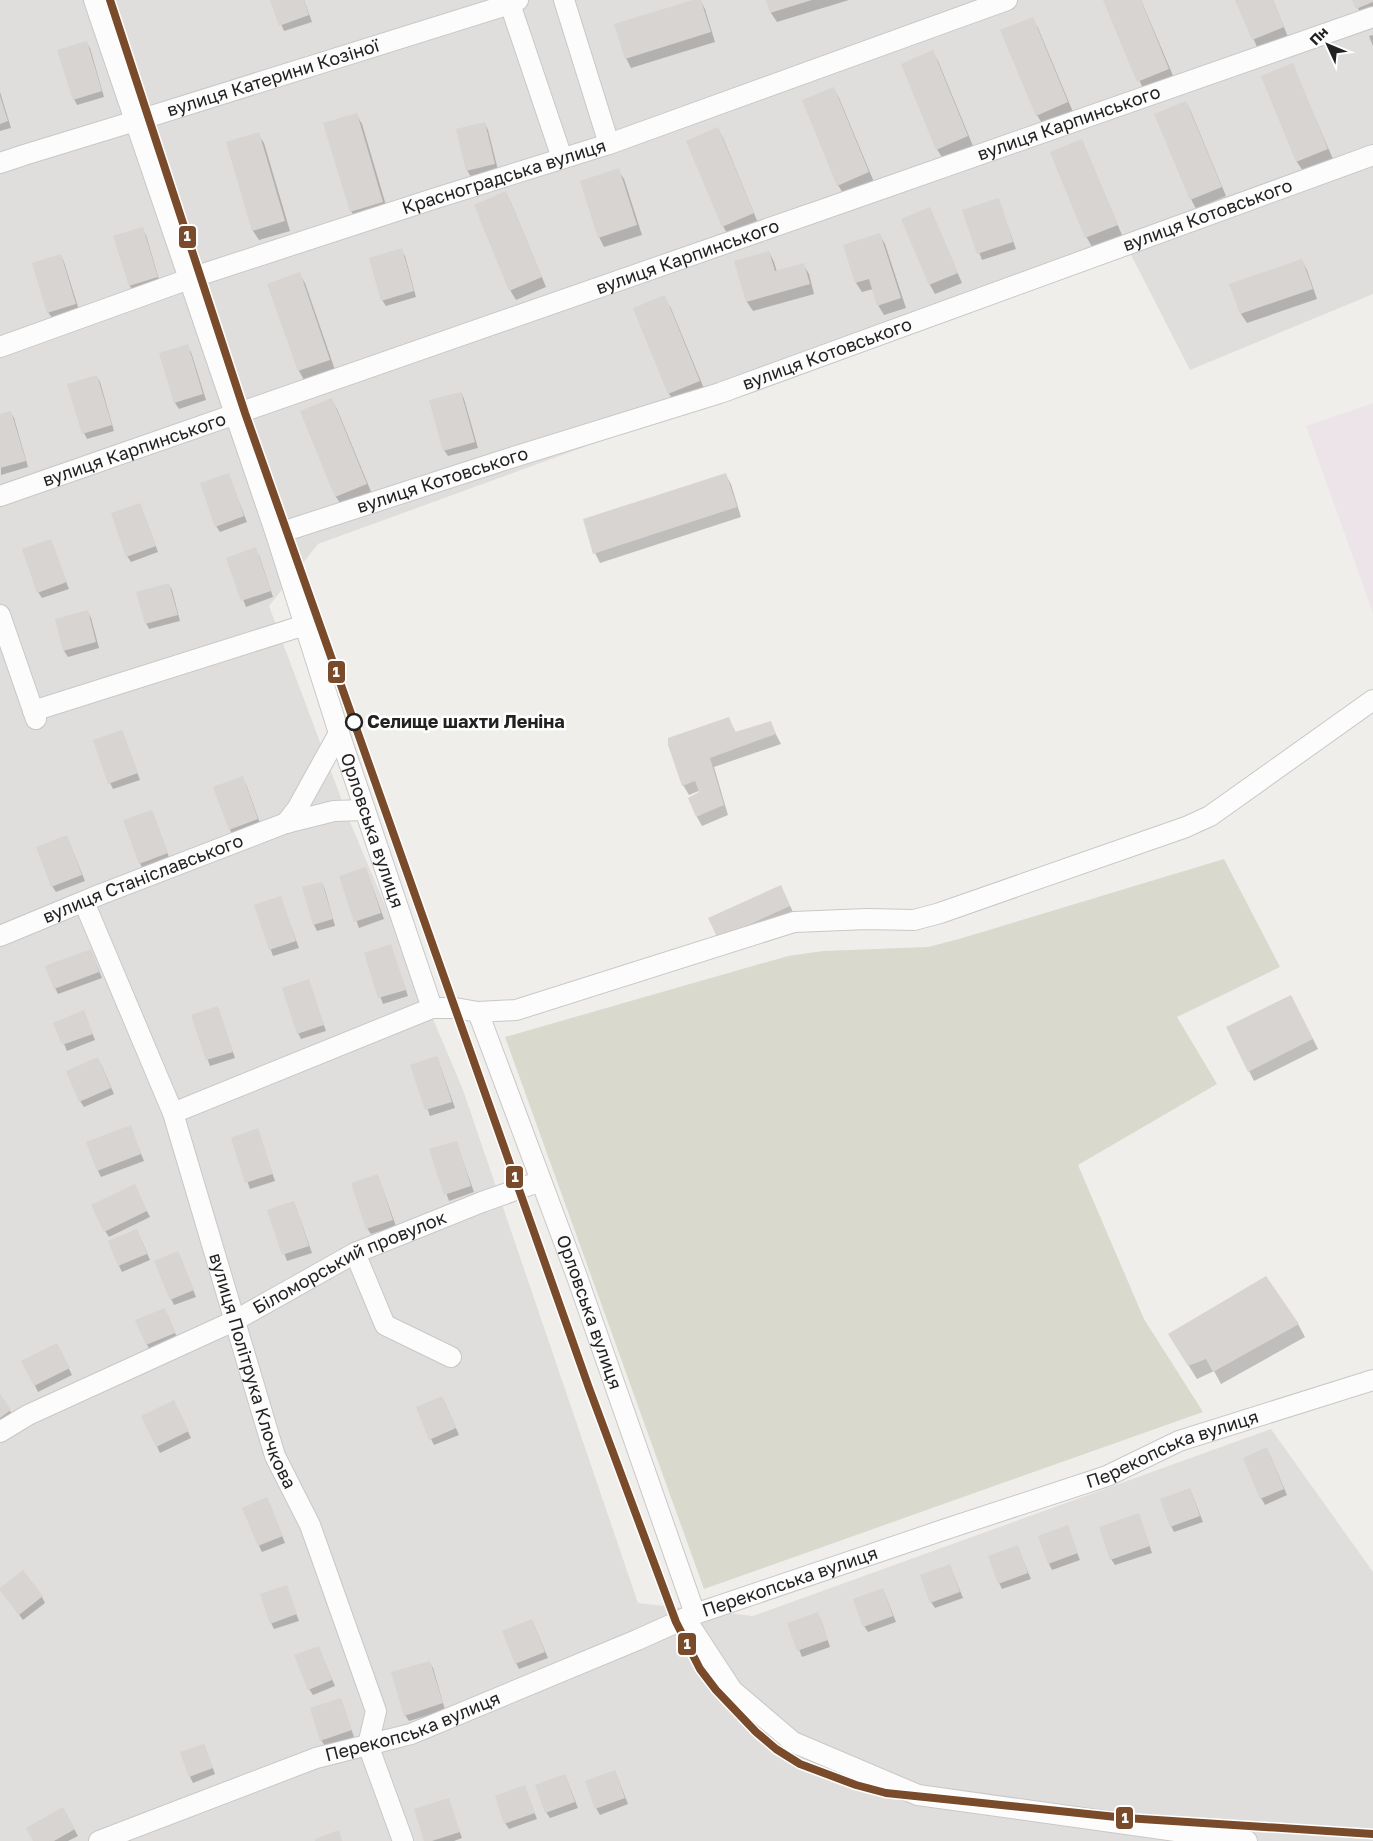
<svg xmlns="http://www.w3.org/2000/svg" width="1373" height="1841" font-family="'Golos Text',sans-serif">
<rect width="100%" height="100%" fill="#f0eeeb"/>
<polygon fill="#dfdedc" points="0,0 1373,0 1373,294 1190,370 1128,249 318,544 269,606 350,822 463,1090 638,1603 753,1616 1271,1429 1373,1572 1373,1841 0,1841"/>
<polygon fill="#ede4e9" points="1373,403 1373,613 1306,426"/>
<polygon fill="#d9d9cd" points="1224,859 1280,967 1177,1017 1217,1084 1078,1165 1144,1319 1203,1412 704,1589 505,1037 788,956 823,951 928,947 959,939"/>
<g fill="#0003">
<polygon points="271,0 304,0 312,22 284,31"/>
<polygon points="697,0 700,0 705,9 715,42 631,68 626,58"/>
<polygon points="768,0 849,0 777,22 771,13"/>
<polygon points="1105,0 1141,0 1174,78 1144,91"/>
<polygon points="1236,0 1273,0 1288,37 1258,49"/>
<polygon points="1354,0 1373,0 1373,14 1363,18"/>
<polygon points="1032,18 1038,28 1073,112 1043,125 1037,115"/>
<polygon points="1373,35 1373,46 1369,36"/>
<polygon points="86,42 90,48 104,97 77,105 74,99"/>
<polygon points="932,52 938,61 973,146 943,159 937,149"/>
<polygon points="1292,65 1333,159 1303,171 1297,162 1262,77"/>
<polygon points="833,88 839,98 874,182 844,195 838,185"/>
<polygon points="0,92 11,128 0,131"/>
<polygon points="1186,102 1191,112 1226,196 1196,209 1191,199"/>
<polygon points="356,114 362,124 388,212 357,221 351,211"/>
<polygon points="485,124 488,130 498,170 471,177 467,170"/>
<polygon points="718,129 723,138 758,223 728,235 723,226"/>
<polygon points="258,134 264,143 290,231 259,240 253,231 227,143"/>
<polygon points="1082,141 1122,235 1092,247 1087,238 1052,153"/>
<polygon points="618,170 624,179 642,235 604,247 599,237"/>
<polygon points="506,193 511,203 546,287 516,300 510,290"/>
<polygon points="998,199 1016,249 982,260 964,211"/>
<polygon points="930,209 962,283 935,294 930,285"/>
<polygon points="142,229 146,235 160,283 133,292 130,286"/>
<polygon points="879,234 885,244 906,308 884,315 878,305 873,289 862,292 856,283"/>
<polygon points="401,250 405,256 416,297 386,306 382,300"/>
<polygon points="769,252 774,262 777,272 803,264 809,274 814,294 753,311 747,302 736,262"/>
<polygon points="61,256 64,262 79,310 52,318 48,312"/>
<polygon points="1302,261 1307,270 1317,299 1247,323 1241,314 1231,285"/>
<polygon points="299,274 305,283 335,370 304,380 299,371 269,285"/>
<polygon points="670,306 705,391 675,403 669,394 634,309"/>
<polygon points="187,346 191,352 206,400 179,409 175,403"/>
<polygon points="96,376 100,382 114,431 87,439 84,433"/>
<polygon points="461,393 464,399 478,448 448,456 444,450"/>
<polygon points="331,399 337,409 372,494 342,506 336,497 301,412"/>
<polygon points="10,412 14,418 28,467 1,475 0,415"/>
<polygon points="228,474 247,522 220,532 216,526"/>
<polygon points="725,474 731,484 741,517 600,563 595,553"/>
<polygon points="140,504 158,552 131,562 127,556"/>
<polygon points="50,540 69,589 42,598 38,592"/>
<polygon points="259,555 273,597 246,607 228,559"/>
<polygon points="168,584 172,590 180,621 149,629 146,623"/>
<polygon points="87,611 91,618 99,648 68,657 64,651"/>
<polygon points="728,718 736,733 770,723 781,744 714,767 728,815 702,826 697,817 701,790 689,795 683,785"/>
<polygon points="122,731 140,780 113,789 110,783"/>
<polygon points="246,784 261,826 233,836 230,830"/>
<polygon points="152,811 170,860 143,870 140,863"/>
<polygon points="67,837 85,881 56,892 52,886"/>
<polygon points="366,869 384,919 359,928 341,877"/>
<polygon points="322,883 325,890 335,926 317,931 314,925"/>
<polygon points="784,893 793,912 722,944"/>
<polygon points="280,897 299,948 273,956 255,906"/>
<polygon points="390,945 408,996 383,1004 365,954"/>
<polygon points="93,956 102,978 58,994 55,988"/>
<polygon points="308,981 326,1031 301,1039 298,1033"/>
<polygon points="1291,996 1318,1049 1254,1081 1249,1071"/>
<polygon points="217,1007 235,1058 210,1066 192,1015"/>
<polygon points="84,1012 95,1040 67,1051 55,1023"/>
<polygon points="437,1057 455,1108 430,1116 412,1066"/>
<polygon points="101,1064 114,1094 84,1107 80,1101"/>
<polygon points="130,1127 144,1161 101,1177 98,1171"/>
<polygon points="257,1130 275,1181 250,1189 232,1138"/>
<polygon points="456,1142 474,1192 449,1201 431,1150"/>
<polygon points="378,1176 396,1226 371,1234 367,1228"/>
<polygon points="137,1192 150,1217 109,1237 105,1231"/>
<polygon points="294,1202 312,1253 287,1261 269,1210"/>
<polygon points="140,1237 150,1260 122,1272 119,1266"/>
<polygon points="181,1259 196,1297 174,1305 171,1299"/>
<polygon points="168,1316 178,1340 150,1351 137,1321"/>
<polygon points="1298,1324 1305,1337 1221,1384 1214,1371 1197,1379 1177,1347"/>
<polygon points="60,1351 72,1375 38,1392 23,1361"/>
<polygon points="0,1396 14,1417 0,1426"/>
<polygon points="445,1403 459,1435 434,1445 431,1439"/>
<polygon points="177,1408 191,1438 160,1453 143,1417"/>
<polygon points="1270,1455 1287,1495 1265,1505 1261,1498"/>
<polygon points="1190,1489 1203,1522 1174,1532 1171,1526"/>
<polygon points="270,1505 285,1543 262,1552 259,1546"/>
<polygon points="1141,1521 1152,1553 1115,1565 1111,1559"/>
<polygon points="1067,1527 1080,1560 1052,1570 1049,1564"/>
<polygon points="1017,1546 1031,1579 1002,1589 999,1583"/>
<polygon points="950,1566 963,1598 935,1608 931,1602"/>
<polygon points="286,1587 299,1621 274,1629 271,1623"/>
<polygon points="0,1589 42,1597 45,1603 23,1620"/>
<polygon points="883,1589 896,1622 868,1632 864,1626"/>
<polygon points="532,1620 548,1658 519,1669 516,1663"/>
<polygon points="821,1620 830,1647 802,1657 789,1624"/>
<polygon points="318,1647 335,1686 313,1695 309,1689"/>
<polygon points="429,1662 433,1668 445,1710 409,1721 405,1715"/>
<polygon points="341,1700 354,1737 325,1746 321,1740"/>
<polygon points="204,1745 215,1774 193,1783 190,1777"/>
<polygon points="615,1771 628,1804 600,1815 596,1808"/>
<polygon points="565,1775 578,1808 550,1818 546,1812"/>
<polygon points="524,1786 537,1819 509,1829 505,1823"/>
<polygon points="448,1800 462,1838 454,1841 425,1841"/>
<polygon points="63,1809 78,1836 68,1841 34,1841"/>
</g>
<g fill="#d7d4d2">
<polygon points="270,0 304,0 309,15 279,26"/>
<polygon points="693,0 701,0 711,32 625,59 614,24"/>
<polygon points="766,0 812,0 770,13"/>
<polygon points="1103,0 1141,0 1169,69 1137,82"/>
<polygon points="1235,0 1273,0 1284,27 1252,40"/>
<polygon points="1352,0 1373,0 1373,2 1356,9"/>
<polygon points="1033,17 1068,102 1036,116 1000,30"/>
<polygon points="87,41 102,91 73,100 57,50"/>
<polygon points="933,50 968,136 936,150 901,64"/>
<polygon points="1293,63 1328,149 1296,162 1261,76"/>
<polygon points="834,87 869,172 837,186 802,100"/>
<polygon points="0,96 8,121 0,124"/>
<polygon points="1186,101 1222,187 1190,200 1154,114"/>
<polygon points="357,113 383,202 350,212 323,123"/>
<polygon points="485,122 495,164 466,171 456,129"/>
<polygon points="718,127 754,213 722,227 686,141"/>
<polygon points="259,132 285,221 252,231 226,142"/>
<polygon points="1082,139 1118,225 1085,238 1050,152"/>
<polygon points="619,168 637,225 598,238 580,181"/>
<polygon points="506,191 542,277 509,291 474,205"/>
<polygon points="999,198 1013,242 977,254 962,210"/>
<polygon points="930,207 958,273 929,285 901,219"/>
<polygon points="143,227 158,277 129,286 113,236"/>
<polygon points="880,233 901,298 877,306 869,279 855,283 843,245"/>
<polygon points="402,248 414,291 381,301 369,258"/>
<polygon points="769,251 775,271 804,263 810,284 746,302 734,261"/>
<polygon points="61,254 76,304 47,313 32,263"/>
<polygon points="1302,259 1313,289 1240,314 1229,284"/>
<polygon points="300,272 330,360 298,371 267,284"/>
<polygon points="665,295 700,381 668,394 633,308"/>
<polygon points="188,344 203,394 174,403 159,353"/>
<polygon points="97,375 112,425 82,434 67,384"/>
<polygon points="461,392 475,442 443,451 429,400"/>
<polygon points="332,398 367,484 335,497 300,411"/>
<polygon points="11,411 26,461 0,468 0,414"/>
<polygon points="229,473 244,516 215,527 200,483"/>
<polygon points="726,473 737,507 593,554 583,519"/>
<polygon points="140,503 156,546 126,557 111,513"/>
<polygon points="51,539 67,582 37,593 22,549"/>
<polygon points="256,547 271,591 241,601 226,558"/>
<polygon points="169,583 178,615 145,624 136,592"/>
<polygon points="88,610 96,642 63,651 55,619"/>
<polygon points="729,717 735,732 771,721 776,734 710,758 724,805 696,817 688,798 699,792 695,781 682,786 668,745 668,738"/>
<polygon points="122,730 138,773 108,784 93,740"/>
<polygon points="243,776 258,819 229,830 213,787"/>
<polygon points="152,810 168,853 139,864 123,820"/>
<polygon points="67,835 82,875 51,887 36,847"/>
<polygon points="366,867 381,913 354,922 339,876"/>
<polygon points="322,882 333,919 313,925 302,887"/>
<polygon points="781,885 790,906 718,939 708,918"/>
<polygon points="281,896 296,941 269,950 254,905"/>
<polygon points="391,944 406,990 378,998 364,953"/>
<polygon points="91,949 99,972 54,989 45,966"/>
<polygon points="309,979 324,1025 297,1034 282,988"/>
<polygon points="1291,995 1313,1039 1248,1072 1226,1027"/>
<polygon points="218,1006 233,1052 206,1060 191,1015"/>
<polygon points="84,1010 93,1034 62,1045 53,1023"/>
<polygon points="437,1056 452,1102 425,1110 410,1065"/>
<polygon points="98,1057 111,1088 79,1102 66,1071"/>
<polygon points="131,1125 141,1154 97,1171 86,1142"/>
<polygon points="258,1128 273,1174 245,1183 231,1138"/>
<polygon points="457,1141 471,1186 444,1195 429,1149"/>
<polygon points="378,1174 393,1220 366,1229 351,1183"/>
<polygon points="135,1184 147,1211 104,1232 91,1205"/>
<polygon points="294,1201 309,1246 282,1255 267,1210"/>
<polygon points="137,1229 147,1254 118,1266 108,1241"/>
<polygon points="178,1251 194,1290 170,1300 154,1261"/>
<polygon points="1266,1276 1299,1324 1213,1372 1206,1359 1188,1366 1168,1334"/>
<polygon points="165,1308 175,1333 146,1345 135,1320"/>
<polygon points="57,1343 70,1368 34,1386 21,1361"/>
<polygon points="0,1394 11,1410 0,1418"/>
<polygon points="442,1396 456,1428 429,1440 416,1407"/>
<polygon points="174,1400 189,1431 156,1447 141,1416"/>
<polygon points="1267,1447 1284,1489 1260,1499 1243,1458"/>
<polygon points="1190,1488 1200,1516 1170,1527 1160,1499"/>
<polygon points="267,1497 283,1536 258,1546 242,1508"/>
<polygon points="1139,1513 1150,1546 1110,1560 1099,1527"/>
<polygon points="1068,1525 1078,1553 1048,1564 1038,1536"/>
<polygon points="1018,1545 1028,1573 998,1584 988,1556"/>
<polygon points="950,1564 960,1592 930,1603 920,1575"/>
<polygon points="23,1570 43,1596 19,1615 0,1590 0,1588"/>
<polygon points="287,1585 297,1614 270,1624 260,1594"/>
<polygon points="883,1588 893,1616 863,1627 853,1599"/>
<polygon points="818,1612 828,1640 797,1651 787,1623"/>
<polygon points="532,1619 545,1652 515,1664 502,1631"/>
<polygon points="319,1646 332,1680 308,1690 294,1655"/>
<polygon points="430,1661 443,1703 404,1716 391,1672"/>
<polygon points="341,1698 352,1730 320,1741 310,1708"/>
<polygon points="204,1744 213,1768 189,1777 180,1752"/>
<polygon points="615,1770 625,1798 595,1809 585,1781"/>
<polygon points="565,1774 575,1802 545,1813 535,1785"/>
<polygon points="525,1785 535,1813 504,1824 495,1796"/>
<polygon points="449,1798 460,1832 432,1841 424,1841 414,1809"/>
<polygon points="63,1807 75,1829 54,1841 33,1841 26,1828"/>
<polygon points="339,1830 342,1841 315,1841 315,1839"/>
</g>
<g fill="none" stroke-linecap="round" stroke-linejoin="round">
<defs>
<g id="minor">
<path id="s1" d="M94,0L276,534L339,733L432,1008"/>
<polyline points="564,0 609,144"/>
<polyline points="510,4 562,158"/>
<path id="s2" d="M0,163L24,155L158,114L510,4L518,0"/>
<path id="s3" d="M0,347L200,275L433,199L609,144L1007,0"/>
<path id="s4" d="M0,496C459,339 915,176 1373,17"/>
<path id="s5" d="M276,534L501,461L720,393L1373,155"/>
<polyline points="0,615 36,719"/>
<polyline points="33,711 305,625"/>
<polyline points="286,823 297,809 339,733"/>
<path id="s6" d="M84,902L173,1113L275,1456L310,1525L376,1711L368,1745L403,1841"/>
<path id="s7" d="M0,936L99,895L286,823L334,811L365,810"/>
<path id="s8" d="M478,1012L576,1274L695,1614"/>
<polyline points="173,1113 432,1008 455,1008 478,1012 516,1010 794,922 867,919 914,920 940,913 1186,827 1210,816 1373,700"/>
<polyline points="355,1253 385,1325 451,1357"/>
<path id="s9" d="M0,1432L28,1415L234,1321L355,1253L482,1202L541,1181"/>
<polyline points="685,1618 732,1690 793,1742 918,1795 1247,1841"/>
<path id="s10" d="M99,1841L316,1758L411,1734L637,1640L695,1614L943,1530L1107,1476L1179,1441L1373,1380"/>
</g>
</defs>
<use href="#minor" stroke="#c9c8c7" stroke-width="22"/>
<use href="#minor" stroke="#fdfcfc" stroke-width="20"/>
<defs>
<polyline id="tram-1" points="110,0 245,413 589,1388 676,1622 700,1669 716,1690 756,1732 776,1749 800,1764 856,1785 886,1793 1126,1818 1373,1834"/>
</defs>
<use href="#tram-1" stroke="#fff" stroke-width="11"/>
<use href="#tram-1" stroke="#7a4b2a" stroke-width="8"/>
</g>
<circle fill="#fff" stroke="#222" stroke-width="2.5" cx="354" cy="722" r="8"/>
<g text-anchor="middle" stroke-width="5" stroke-linejoin="round" paint-order="stroke">
<g font-size="18" fill="#222" stroke="#fff">
<text dy="6" stroke="none"><textPath href="#s2" startOffset="286">вулиця Катерини Козіної</textPath></text>
<text dy="6" stroke="none"><textPath href="#s4" startOffset="1132">вулиця Карпинського</textPath></text>
<text dy="6" stroke="none"><textPath href="#s3" startOffset="532">Красноградська вулиця</textPath></text>
<text dy="6" stroke="none"><textPath href="#s5" startOffset="985">вулиця Котовського</textPath></text>
<text dy="6" stroke="none"><textPath href="#s4" startOffset="728">вулиця Карпинського</textPath></text>
<text dy="6" stroke="none"><textPath href="#s5" startOffset="580">вулиця Котовського</textPath></text>
<text dy="6" stroke="none"><textPath href="#s4" startOffset="142">вулиця Карпинського</textPath></text>
<text dy="6" stroke="none"><textPath href="#s5" startOffset="175">вулиця Котовського</textPath></text>
<text dy="6" stroke="none"><textPath href="#s1" startOffset="876">Орловська вулиця</textPath></text>
<text dy="6" stroke="none"><textPath href="#s7" startOffset="154">вулиця Станіславського</textPath></text>
<text dy="6" stroke="none"><textPath href="#s9" startOffset="389">Біломорський провулок</textPath></text>
<text dy="6" stroke="none"><textPath href="#s8" startOffset="320">Орловська вулиця</textPath></text>
<text dy="6" stroke="none"><textPath href="#s6" startOffset="499">вулиця Політрука Клочкова</textPath></text>
<text dy="6" stroke="none"><textPath href="#s10" startOffset="1144">Перекопська вулиця</textPath></text>
<text dy="6" stroke="none"><textPath href="#s10" startOffset="739">Перекопська вулиця</textPath></text>
<text dy="6" stroke="none"><textPath href="#s10" startOffset="334">Перекопська вулиця</textPath></text>
</g>
<g font-size="18" font-weight="bold" fill="#222" stroke="#fff" text-anchor="start">
<text x="367" y="728">Селище шахти Леніна</text>
</g>
</g>
<g stroke="#fff" stroke-width="2">
<rect x="178" y="225" width="19" height="24" rx="5" fill="#7a4b2a"/>
<rect x="327" y="660" width="19" height="24" rx="5" fill="#7a4b2a"/>
<rect x="505" y="1165" width="19" height="24" rx="5" fill="#7a4b2a"/>
<rect x="677" y="1632" width="20" height="24" rx="5" fill="#7a4b2a"/>
<rect x="1115" y="1806" width="19" height="24" rx="5" fill="#7a4b2a"/>
</g>
<g font-size="14" text-anchor="middle" font-weight="bold" fill="#fff">
<text x="187" y="241">1</text>
<text x="336" y="677">1</text>
<text x="515" y="1182">1</text>
<text x="687" y="1649">1</text>
<text x="1125" y="1823">1</text>
</g>
<g transform="translate(1328 45) rotate(314)" stroke="#ffffff" stroke-width="4" paint-order="stroke">
<path d="M0-4L9 19L0 12L-9 19Z" fill="#222222"/>
<text y="-8" font-size="14" font-weight="bold" text-anchor="middle" fill="#222222">Пн</text>
</g>
</svg>
